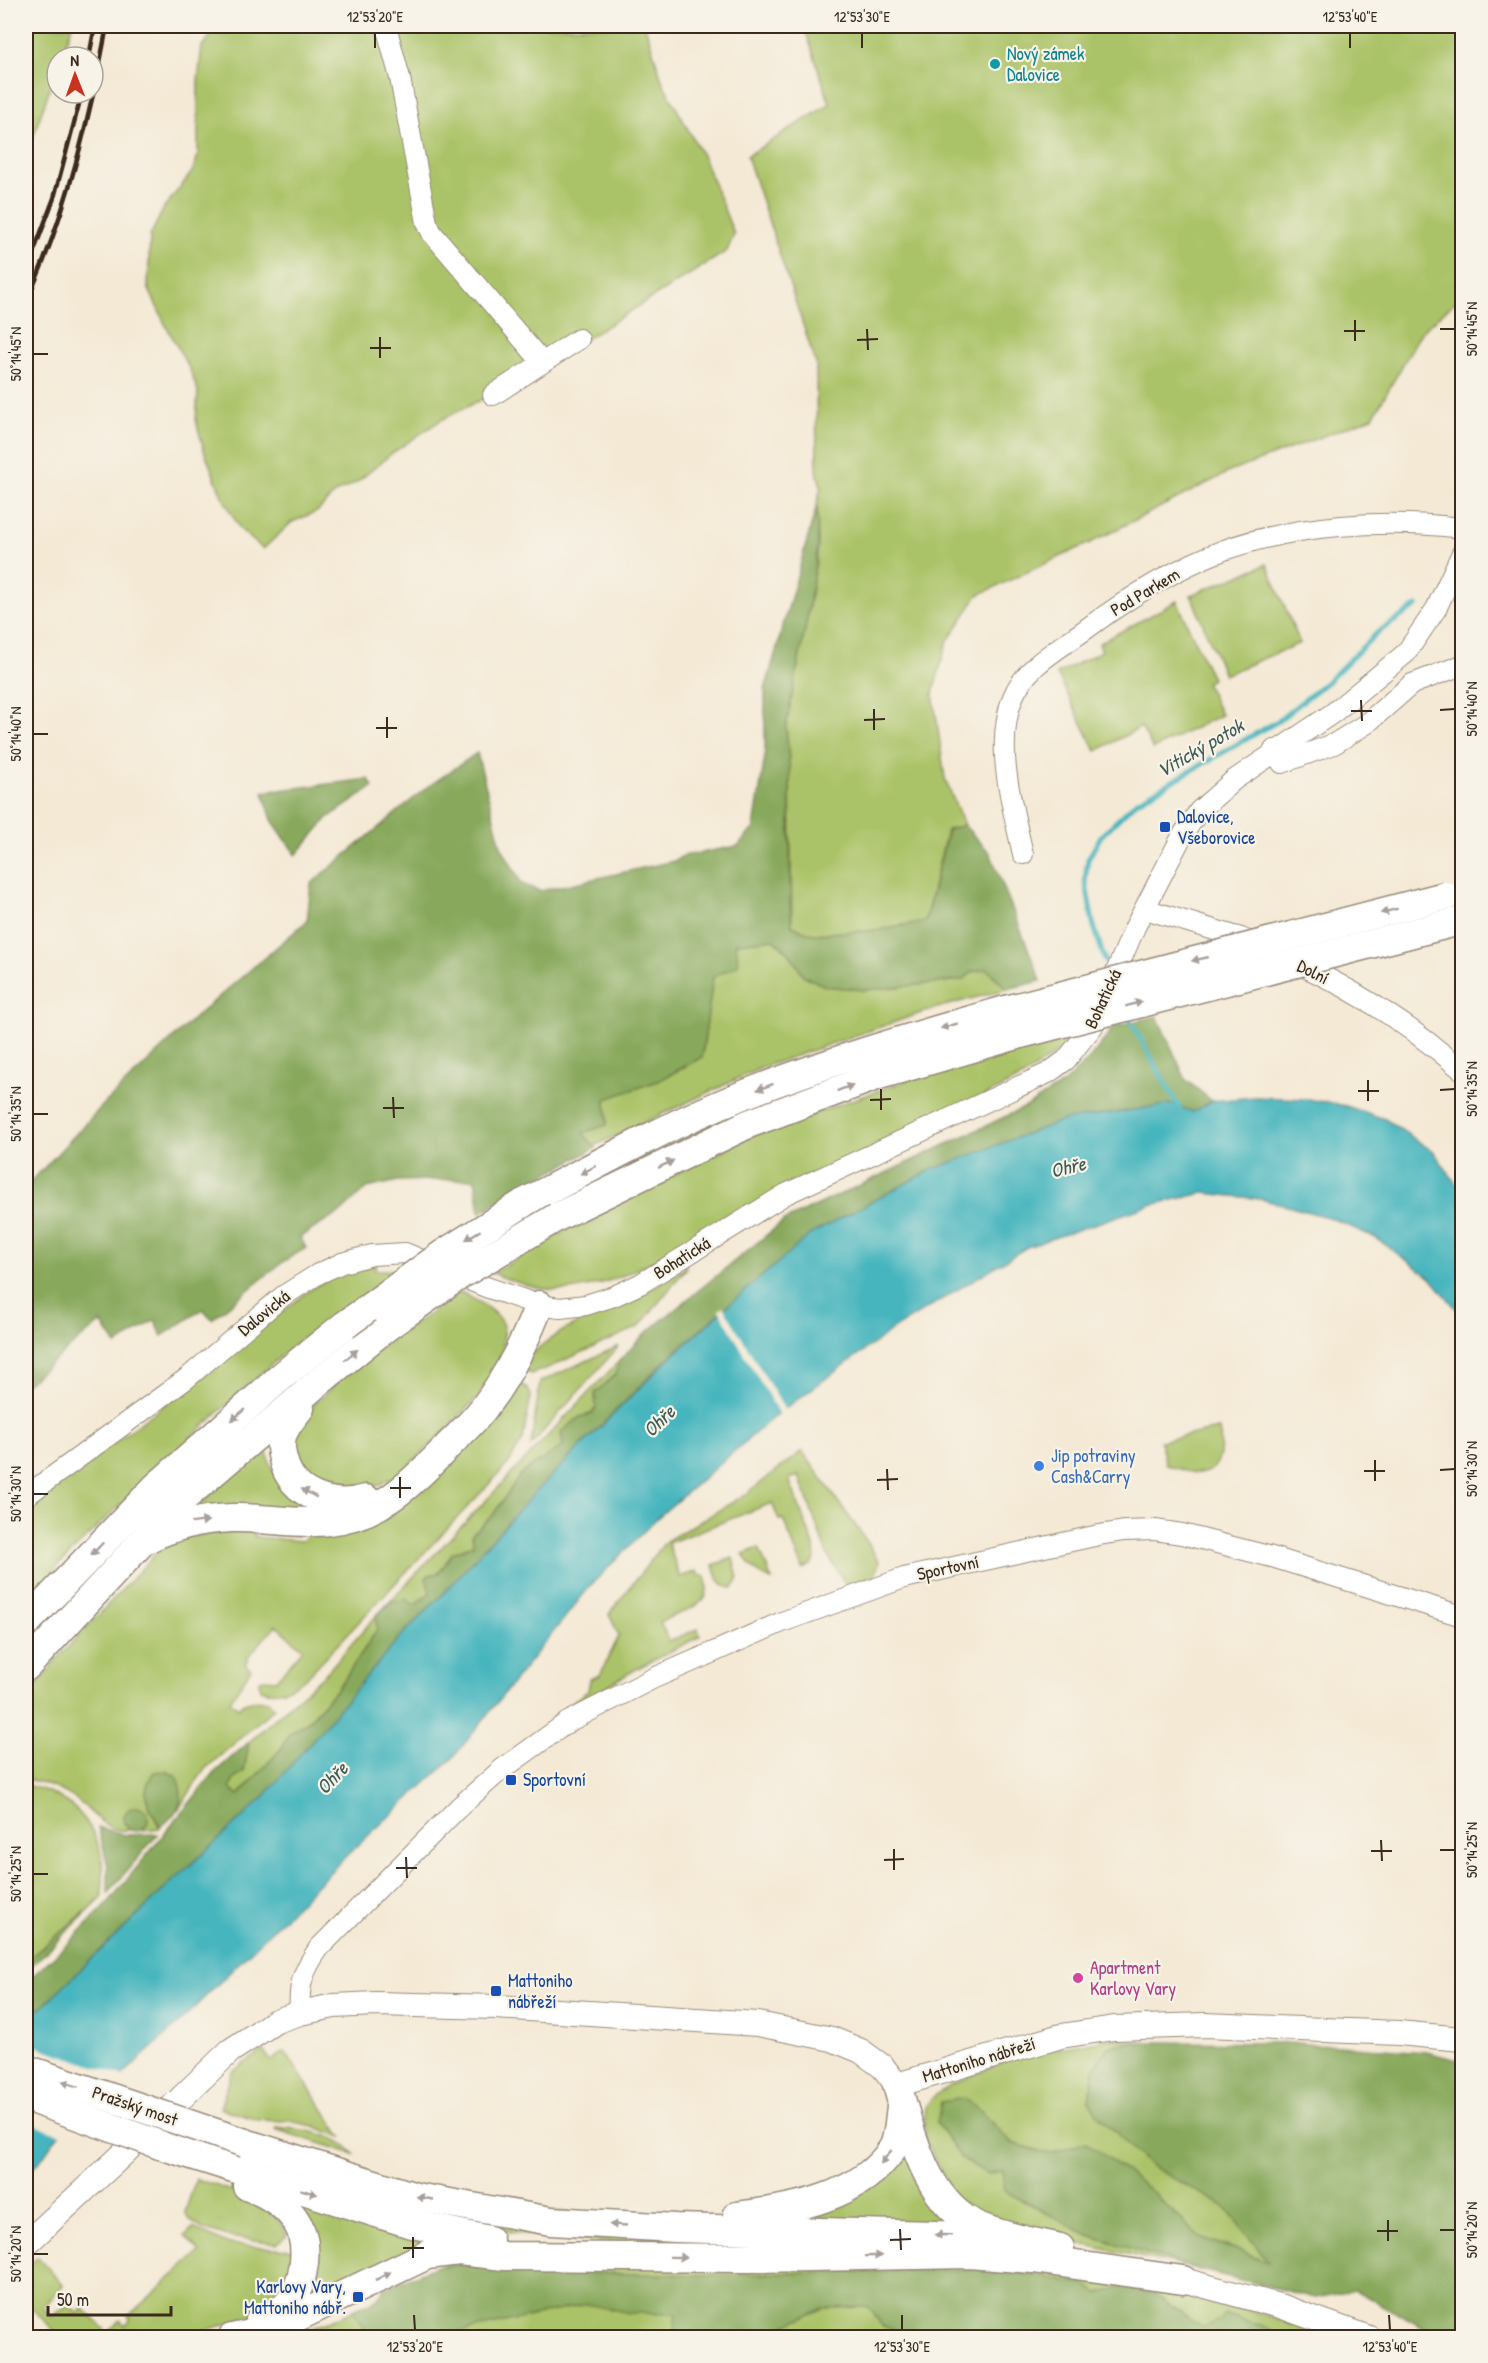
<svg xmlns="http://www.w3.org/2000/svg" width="1488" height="2363" font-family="'Patrick Hand',sans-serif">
<rect width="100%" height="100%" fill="#f7f3e8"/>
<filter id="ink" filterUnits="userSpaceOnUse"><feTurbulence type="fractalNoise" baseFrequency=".0167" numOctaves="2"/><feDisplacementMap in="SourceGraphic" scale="12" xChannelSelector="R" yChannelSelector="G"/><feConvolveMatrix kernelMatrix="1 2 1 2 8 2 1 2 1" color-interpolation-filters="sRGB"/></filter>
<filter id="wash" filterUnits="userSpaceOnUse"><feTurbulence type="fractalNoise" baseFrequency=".008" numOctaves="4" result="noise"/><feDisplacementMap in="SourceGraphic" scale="24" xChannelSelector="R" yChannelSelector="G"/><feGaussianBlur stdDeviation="1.35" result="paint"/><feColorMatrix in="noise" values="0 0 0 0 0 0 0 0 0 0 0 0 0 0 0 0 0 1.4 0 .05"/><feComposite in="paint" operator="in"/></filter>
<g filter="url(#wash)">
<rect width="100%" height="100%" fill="#f4e9d5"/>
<g fill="#abc368" stroke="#737643" stroke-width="1.5">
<polygon points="26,26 72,26 61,57 57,57 57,68 26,157"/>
<polygon points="256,26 645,26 663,83 703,157 734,234 727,251 520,380 441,420 391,454 357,482 335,493 318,511 292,522 263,549 240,529 222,496 204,450 196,421 198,391 190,370 165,324 148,287 150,236 164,208 192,172 198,156 198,81 202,46 214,32 240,30"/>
<polygon points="804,26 1462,26 1462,296 1422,331 1373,417 1229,472 1094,541 978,595 947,642 933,693 945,779 964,825 947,830 925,921 879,930 813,934 792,926 790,773 786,726 807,619 818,547 817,505 821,486 817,472 816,364 747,156 830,104"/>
<polygon points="1267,564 1300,643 1224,675 1191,595"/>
<polygon points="1177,601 1212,679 1206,683 1221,715 1153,749 1141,727 1096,751 1057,674 1102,651 1099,643"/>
<polygon points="774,939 789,953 804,976 864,990 963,980 972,972 987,969 1007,989 933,1009 763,1067 594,1146 582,1132 607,1125 606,1099 660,1080 702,1057 713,977 736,943"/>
<path d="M1075,1034L1063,1048L1023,1077C923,1126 822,1176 721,1225C671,1249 632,1280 576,1289C548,1294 518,1284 493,1273L587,1218L751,1136L916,1077Z"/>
<polygon points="376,1264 375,1270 400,1270 296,1343 241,1391 99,1525 26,1598 26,1506 195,1383 307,1292 332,1276"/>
<path d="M687,1267L639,1327L545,1369L531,1374L525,1371L524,1364C549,1329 594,1318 631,1300C650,1290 669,1278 687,1267Z"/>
<path d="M461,1292C481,1304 513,1316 502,1345L506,1347L478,1397L402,1473L371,1489L333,1492L301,1478L289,1443L307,1411L359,1362Z"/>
<polygon points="619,1346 531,1445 540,1382"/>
<polygon points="620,1360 615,1375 595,1393 597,1408 591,1414 580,1417 563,1446 521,1474 493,1515 473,1534 473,1545 452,1553 439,1573 429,1575 430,1593 415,1605 393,1601 377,1616 377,1630 344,1680 309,1720 289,1734 281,1749 239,1795 230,1788 233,1780 244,1771 249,1742 328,1671 376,1616"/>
<path d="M521,1384L526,1387L531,1395L523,1440L508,1464L306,1678C291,1688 278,1696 260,1689L259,1680L265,1679L276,1680L303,1649L276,1625L247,1658L249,1660L245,1664L251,1669L230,1701L238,1708C246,1699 258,1700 268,1701L274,1708L204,1770L178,1810L181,1796L154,1772C138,1795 149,1806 160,1828L142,1830L147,1823H124L130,1830C105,1834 92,1810 74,1798C59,1788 44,1783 26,1779V1703L54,1662L161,1548L177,1537L251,1530L256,1537L302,1541L311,1533L347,1527L515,1385Z"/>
<path d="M1219,1429C1222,1444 1223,1469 1203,1473C1192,1475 1177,1468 1166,1465L1160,1441Z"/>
<path d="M259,1449L267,1452C272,1486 300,1494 327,1511L203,1508L201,1506L203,1502Z"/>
<path d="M802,1451L868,1543L879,1562L875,1576L849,1586L845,1583L827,1554L799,1476L789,1479L814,1546L815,1558L811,1565L803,1569L783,1519L779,1520L772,1503L668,1543L680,1577L697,1571L699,1576L704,1575C718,1607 682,1610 660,1622L669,1641L698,1629L700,1636L636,1669L570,1708L569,1704L588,1691L590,1679L600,1675L619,1636L609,1614L666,1541L745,1495Z"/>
<path d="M759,1548L772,1580C758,1575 751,1567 743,1554Z"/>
<path d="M733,1558L738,1578L733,1588C720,1587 716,1576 713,1565Z"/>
<path d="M26,1785C69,1795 95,1819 103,1864C104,1875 102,1887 102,1898L26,1961Z"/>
<polygon points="1115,2038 1138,2042 1108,2046 1094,2070 1089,2100 1149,2165 1224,2206 1271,2262 1200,2237 1142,2183 1086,2143 1050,2154 1012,2143 981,2111 937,2123 961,2158 987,2174 1002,2171 1005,2191 1086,2234 1193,2268 1019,2231 955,2199 926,2142 924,2122 926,2107 933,2097 950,2085 1017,2056"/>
<polygon points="263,2050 271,2061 285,2052 342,2137 313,2126 289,2121 258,2120 220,2108 232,2072"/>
<path d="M276,2127C301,2129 339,2133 354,2154L275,2129Z"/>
<polygon points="905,2142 957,2227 797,2218"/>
<path d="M196,2179C226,2189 276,2202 287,2236L277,2243L228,2237L203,2229L189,2220L185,2212Z"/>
<polygon points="357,2190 845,2243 647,2245 561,2239 478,2227"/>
<polygon points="303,2204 415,2238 420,2241 420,2245 304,2304 301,2205"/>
<polygon points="193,2228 227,2244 298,2250 297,2270 263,2313 183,2337 61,2337 26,2303 26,2268 38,2257 63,2285 43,2308 52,2317 68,2304 78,2314 83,2308 108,2333 120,2320 125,2325 131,2319 128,2316 200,2252 185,2236"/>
<polygon points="452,2261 1008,2266 1171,2291 1248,2309 1333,2338 284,2338 331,2321 377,2300 384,2289"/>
</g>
<g fill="#88a95c" stroke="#626a3d" stroke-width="1.5">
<polygon points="817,505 818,545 807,619 786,726 790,773 790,903 792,926 813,934 879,930 925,921 948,830 964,825 990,853 1041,981 1007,989 987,969 972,972 963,980 898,987 864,990 825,986 804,976 789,953 774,939 736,943 738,965 713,977 702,1057 660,1080 606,1099 607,1125 583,1133 596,1148 514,1191 480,1213 475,1179 398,1181 367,1188 340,1213 300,1237 306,1248 284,1261 212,1319 203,1309 162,1336 155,1320 116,1345 101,1322 26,1384 26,1187 105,1103 192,1020 307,921 311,884 426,788 477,753 501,846 522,884 540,891 674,861 683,856 738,846 754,828 765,756 765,690"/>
<polygon points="369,779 373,787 328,818 296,855 272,820 263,792"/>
<polygon points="1157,1016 1186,1080 1212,1101 1193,1112 1172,1104 1061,1121 931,1170 811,1234 666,1360 537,1490 443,1594 404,1633 262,1799 171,1883 26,2022 26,1982 74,1938 108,1903 214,1773 249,1742 244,1771 233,1780 230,1788 239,1795 281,1749 289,1734 310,1720 344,1680 377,1630 376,1616 393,1601 406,1599 415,1605 430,1593 426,1578 429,1575 439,1573 452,1553 473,1545 472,1534 493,1515 521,1474 563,1446 561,1432 580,1417 591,1414 596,1408 595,1393 615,1375 620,1360 646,1333 784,1221 1028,1106 1064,1083 1091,1057 1115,1026"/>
<path d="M166,1771L176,1776C187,1799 179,1813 160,1827C149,1805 138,1795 154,1772Z"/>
<circle cx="136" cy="1819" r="12"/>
<polygon points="98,1827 125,1835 158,1834 108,1893 108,1866"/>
<polygon points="102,1898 26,1971 26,1961"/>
<polygon points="1138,2042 1295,2043 1426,2052 1462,2061 1462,2337 1440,2337 1355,2290 1316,2298 1193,2268 1086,2234 1005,2191 1002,2171 987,2174 961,2158 937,2123 941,2102 965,2098 981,2111 1012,2143 1050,2154 1086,2142 1142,2183 1200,2237 1269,2262 1224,2206 1149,2165 1097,2114 1089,2100 1094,2070 1108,2046"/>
<polygon points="461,2265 579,2273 717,2275 980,2269 1027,2274 1086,2284 1098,2294 1121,2287 1153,2293 1202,2328 1221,2320 1224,2314 1272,2330 1280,2336 1278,2338 922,2337 882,2326 869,2307 824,2308 758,2337 673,2338 676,2314 630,2313 587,2304 436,2337 395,2335 369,2338 353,2310 377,2300 385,2288 437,2266"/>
</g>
<polygon fill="#46b5be" stroke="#40706e" stroke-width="1.5" points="1255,1097 1308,1099 1346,1106 1385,1119 1434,1152 1462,1192 1462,1316 1432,1279 1376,1238 1331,1218 1261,1199 1204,1193 1150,1205 1027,1247 895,1328 775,1416 656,1519 590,1586 452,1759 346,1856 184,2018 59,2134 40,2161 26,2175 26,2022 171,1883 262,1799 402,1635 443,1594 537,1490 668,1360 732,1302 811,1234 931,1170 1061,1121 1172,1104 1193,1112 1212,1101"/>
<g fill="#f4e9d5">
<polygon points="723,1306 786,1412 780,1416 719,1310"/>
<polygon points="26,2043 124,2076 63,2135 26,2122"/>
</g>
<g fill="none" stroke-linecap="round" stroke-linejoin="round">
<g stroke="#46b5be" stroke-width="5">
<polyline points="1458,593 1462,592"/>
<polyline points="1105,961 1093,923 1085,879 1088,859 1101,836 1136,802 1278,721 1329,680 1378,632 1417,606"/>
<polyline points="1129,1018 1181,1111"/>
</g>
</g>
</g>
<g filter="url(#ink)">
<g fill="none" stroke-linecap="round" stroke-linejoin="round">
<defs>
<g id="minor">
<polyline points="386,26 400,78 427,223 432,233 542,362"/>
<polyline points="493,395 579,339"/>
<polyline points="1274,750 1282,763 1334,744 1366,724 1412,684 1462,665"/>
<path d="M1023,854C1012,804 994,746 1013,697C1025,667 1057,650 1082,632C1125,600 1173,569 1224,550C1298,524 1385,519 1462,528"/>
<polyline points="1145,909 1241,938 1259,946"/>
<path d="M1294,962C1354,989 1412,1027 1462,1070"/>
<polyline points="26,1496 186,1379 283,1296 318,1274 342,1263 372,1255 405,1253 486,1287 539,1305 560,1308 586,1305 614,1296 640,1284 786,1194 1048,1073 1066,1060 1093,1026 1135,927 1182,836 1199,811 1234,780 1333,713 1406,653 1436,609 1462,553"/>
<path d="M300,2013C298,1984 303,1971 319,1948L459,1807L501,1770L568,1722L652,1679L782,1622L904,1578L1099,1535L1124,1531L1155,1530L1182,1534L1272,1557L1462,1616"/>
</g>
<g id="major">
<polyline points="26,2244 120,2157 230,2051 276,2021 300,2013 334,2006 376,2004 496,2007 758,2024 832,2039 861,2051 883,2067 897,2085 1061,2036 1114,2028 1205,2025 1399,2033 1462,2039"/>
<polyline points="1183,2280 1283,2307 1369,2338"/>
</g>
<g id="highway">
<path d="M522,1204C593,1167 664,1127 738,1097C825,1062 915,1036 1006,1010"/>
<polyline points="557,1217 748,1124 879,1075 1017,1035"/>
<path d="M300,1408C294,1416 285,1426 282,1436C280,1444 281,1452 283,1459C291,1496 333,1509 366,1499"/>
<path d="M145,1540C172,1526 202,1519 232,1518C264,1517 296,1525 328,1521C377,1517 409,1486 442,1452C455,1438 471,1425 483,1409C507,1378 525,1342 539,1305"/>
<polyline points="26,1623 156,1487 282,1376 345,1325"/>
<polyline points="26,1667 178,1503 314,1386 389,1325"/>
<path d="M897,2085C912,2135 926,2204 980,2227C1004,2237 1034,2242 1060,2248"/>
<polyline points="245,2143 416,2197 551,2221 676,2228 972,2236"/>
<polyline points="160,2145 408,2223 489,2240"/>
<path d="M247,2186C266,2193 285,2204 296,2221C311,2244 305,2288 285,2307C278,2313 268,2317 260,2320"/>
<path d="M737,2216C792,2209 861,2198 893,2148C899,2137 899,2119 901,2107"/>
<polyline points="232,2338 270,2330 427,2255 459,2251 504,2256 748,2258 969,2254 1033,2259 1183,2280"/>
</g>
</defs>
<use href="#minor" stroke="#988a7a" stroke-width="22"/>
<use href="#major" stroke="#988a7a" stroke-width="26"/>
<use href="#highway" stroke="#988a7a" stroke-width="31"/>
<use href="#minor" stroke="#fff" stroke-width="20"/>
<use href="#major" stroke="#fff" stroke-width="24"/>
<use href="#highway" stroke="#fff" stroke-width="28"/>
<g stroke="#3b2a1e" stroke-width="4.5">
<polyline points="89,57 95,26"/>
<polyline points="26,272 54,198 82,93"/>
<path d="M26,302C66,217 90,118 107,26"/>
</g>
<defs>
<g id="highway-bridge">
<polyline points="1006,1010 1445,896"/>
<polyline points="1017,1035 1452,923"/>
<polyline points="345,1325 443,1254 522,1204"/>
<polyline points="389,1325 460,1275 557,1217"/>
<polyline points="26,2069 245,2143"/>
<polyline points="26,2097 160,2145"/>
</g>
</defs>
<use href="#highway-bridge" stroke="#988a7a" stroke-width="31" stroke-linecap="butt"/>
<use href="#highway-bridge" stroke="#fff" stroke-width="28"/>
</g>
<defs><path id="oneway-solid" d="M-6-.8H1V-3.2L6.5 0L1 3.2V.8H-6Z" transform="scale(1.5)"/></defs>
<g fill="#a79f9a">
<use href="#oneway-solid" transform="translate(1389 911) rotate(165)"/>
<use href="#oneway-solid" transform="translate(1200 959) rotate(166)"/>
<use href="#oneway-solid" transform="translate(1134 1004) rotate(-15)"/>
<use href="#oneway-solid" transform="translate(949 1026) rotate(164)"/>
<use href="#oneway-solid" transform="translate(765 1087) rotate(160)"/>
<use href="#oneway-solid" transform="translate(845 1088) rotate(-21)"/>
<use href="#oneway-solid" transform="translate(666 1164) rotate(-26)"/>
<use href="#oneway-solid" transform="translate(588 1170) rotate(152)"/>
<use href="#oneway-solid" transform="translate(473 1235) rotate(148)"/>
<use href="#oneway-solid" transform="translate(351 1355) rotate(-39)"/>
<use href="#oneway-solid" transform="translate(238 1415) rotate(139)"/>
<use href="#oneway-solid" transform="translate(309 1493) rotate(-151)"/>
<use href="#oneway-solid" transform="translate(200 1522) rotate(-7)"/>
<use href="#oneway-solid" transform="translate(97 1549) rotate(134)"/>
<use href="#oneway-solid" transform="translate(70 2084) rotate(-161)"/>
<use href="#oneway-solid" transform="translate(886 2157) rotate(128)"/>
<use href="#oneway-solid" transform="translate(309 2192) rotate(17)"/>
<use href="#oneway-solid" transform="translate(425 2198) rotate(-169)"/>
<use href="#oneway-solid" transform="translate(618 2225) rotate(-177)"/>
<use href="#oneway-solid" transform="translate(943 2235) rotate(-178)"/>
<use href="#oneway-solid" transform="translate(873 2256) rotate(-1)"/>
<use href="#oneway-solid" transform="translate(678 2257) rotate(1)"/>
<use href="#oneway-solid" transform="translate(383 2276) rotate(-28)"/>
</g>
</g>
<path fill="none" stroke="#3b2a1e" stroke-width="2" d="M375,33V48M862,33V48M1350,33V48M1355,320V341M867,329L868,350M1440,329H1455M1344,331H1365M380,337V358M857,340L878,339M370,348H391M33,354H48M1361,700L1362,721M874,709V730M1440,710L1455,709M1351,711H1372M387,717V738M864,720L885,719M376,728H397M33,734H48M1368,1080V1101M881,1089V1110M1440,1090L1455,1089M1358,1091H1379M393,1097L394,1118M870,1100L891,1099M383,1108H404M33,1114H48M1375,1460V1481M887,1469L888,1490M1440,1470L1455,1469M1364,1471H1385M400,1477V1498M877,1480L898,1479M390,1488H411M33,1494H48M1381,1840L1382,1861M894,1849V1870M1440,1850H1455M1371,1851H1392M406,1857L407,1878M884,1860L904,1859M396,1868H417M33,1874H48M1388,2220V2241M900,2229L901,2250M1440,2230H1455M1377,2231H1398M413,2237V2258M890,2240L911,2239M403,2248H424M33,2254H48M414,2315L415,2330M902,2315V2330M1389,2315L1390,2330"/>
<circle fill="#0f9aa8" stroke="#f7f3e8" stroke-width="2" cx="995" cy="64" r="6"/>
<g fill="#1a4fb4" stroke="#f7f3e8" stroke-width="2">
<rect x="1159" y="821" width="12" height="12" rx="3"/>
<rect x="505" y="1774" width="12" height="12" rx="3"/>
<rect x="490" y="1985" width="12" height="12" rx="3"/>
<rect x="352" y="2291" width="12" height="12" rx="3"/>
</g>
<circle fill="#3f7fe0" stroke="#f7f3e8" stroke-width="2" cx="1039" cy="1466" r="6"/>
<circle fill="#d1479c" stroke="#f7f3e8" stroke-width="2" cx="1078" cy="1978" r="6"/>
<g text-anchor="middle" stroke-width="4.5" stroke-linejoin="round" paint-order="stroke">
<g font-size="18" fill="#0d838f" stroke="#f7f3e8" text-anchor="start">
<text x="1007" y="60">Nový zámek<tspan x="1007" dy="21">Dalovice</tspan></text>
</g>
<g font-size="18" fill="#3b2a1e" stroke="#f7f3e8">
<text transform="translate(1145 592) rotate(-31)" y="6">Pod Parkem</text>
<text transform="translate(1313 972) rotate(27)" y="6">Dolní</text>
<text transform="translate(1103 999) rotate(-65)" y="6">Bohatická</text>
<text transform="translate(682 1258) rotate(-32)" y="6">Bohatická</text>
<text transform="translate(264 1313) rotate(-39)" y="6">Dalovická</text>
<text transform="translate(948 1568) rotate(-12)" y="6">Sportovní</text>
<text transform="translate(979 2060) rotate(-17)" y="6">Mattoniho nábřeží</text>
<text transform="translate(135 2106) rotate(19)" y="6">Pražský most</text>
</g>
<g font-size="18" fill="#164399" stroke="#f7f3e8" text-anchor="start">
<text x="1177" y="823">Dalovice,<tspan x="1177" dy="21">Všeborovice</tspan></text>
<text x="523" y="1786">Sportovní</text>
<text x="508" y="1987">Mattoniho<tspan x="508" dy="21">nábřeží</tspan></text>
<text x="346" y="2293" text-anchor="end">Karlovy Vary,<tspan x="346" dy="21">Mattoniho nábř.</tspan></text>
</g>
<g font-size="18" fill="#366cbe" stroke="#f7f3e8" text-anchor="start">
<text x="1051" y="1462">Jip potraviny<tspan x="1051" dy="21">Cash&amp;Carry</tspan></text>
</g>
<g font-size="18" fill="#b23c85" stroke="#f7f3e8" text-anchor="start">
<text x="1090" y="1974">Apartment<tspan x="1090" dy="21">Karlovy Vary</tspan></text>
</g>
<g font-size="20" font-style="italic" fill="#3f5b56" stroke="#f7f3e8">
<text transform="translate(1200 748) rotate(-30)" y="7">Vitický potok</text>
<text transform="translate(1068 1167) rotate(-14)" y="7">Ohře</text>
<text transform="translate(659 1421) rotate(-44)" y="7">Ohře</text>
<text transform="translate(332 1778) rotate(-47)" y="7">Ohře</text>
</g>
</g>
<rect width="1488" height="2363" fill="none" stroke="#f7f3e8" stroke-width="66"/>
<g transform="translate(75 75) rotate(359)"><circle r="28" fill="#f7f3e8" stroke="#aca397" stroke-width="1.5"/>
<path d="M0-4.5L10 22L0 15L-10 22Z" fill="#c8321e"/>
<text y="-9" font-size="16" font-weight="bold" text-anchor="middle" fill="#3b2a1e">N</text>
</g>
<path d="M48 2306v9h123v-9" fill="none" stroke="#3b2a1e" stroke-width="3"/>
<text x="57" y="2306" font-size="18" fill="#3b2a1e" stroke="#f7f3e8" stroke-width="4.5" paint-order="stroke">50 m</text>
<rect x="33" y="33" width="1422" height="2297" fill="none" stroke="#3b2a1e" stroke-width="2"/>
<g font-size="15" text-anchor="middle" fill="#3b2a1e">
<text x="375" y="22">12°53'20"E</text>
<text x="862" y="22">12°53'30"E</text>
<text x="1350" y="22">12°53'40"E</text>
<text transform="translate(1472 329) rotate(-90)" y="5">50°14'45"N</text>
<text transform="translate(16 354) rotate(-90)" y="5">50°14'45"N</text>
<text transform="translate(1472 709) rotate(-90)" y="5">50°14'40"N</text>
<text transform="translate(16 734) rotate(-90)" y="5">50°14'40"N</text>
<text transform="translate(1472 1089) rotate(-90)" y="5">50°14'35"N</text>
<text transform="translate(16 1114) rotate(-90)" y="5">50°14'35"N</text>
<text transform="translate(1472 1469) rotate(-90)" y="5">50°14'30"N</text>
<text transform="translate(16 1494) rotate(-90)" y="5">50°14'30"N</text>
<text transform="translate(1472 1850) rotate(-90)" y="5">50°14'25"N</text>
<text transform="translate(16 1874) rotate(-90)" y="5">50°14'25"N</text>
<text transform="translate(1472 2230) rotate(-90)" y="5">50°14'20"N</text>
<text transform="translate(16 2254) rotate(-90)" y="5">50°14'20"N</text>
<text x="415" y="2352">12°53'20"E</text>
<text x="902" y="2352">12°53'30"E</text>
<text x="1390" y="2352">12°53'40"E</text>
</g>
</svg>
